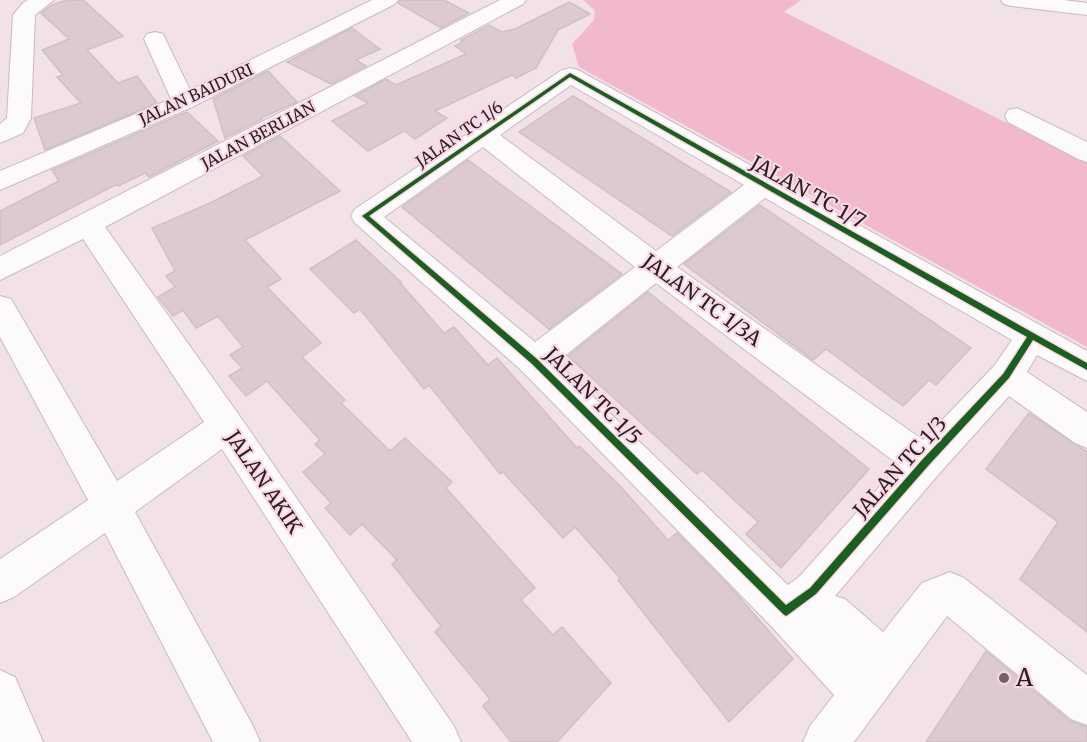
<svg xmlns="http://www.w3.org/2000/svg" width="1087" height="742" font-family="Merriweather,serif">
<rect width="100%" height="100%" fill="#f2e1e7"/>
<polygon fill="#f1b8ce" points="583,0 801,0 784,12 1087,163 1087,347 579,67 572,44 594,20 595,11"/>
<g fill="#ddcad0" stroke="#cec0c5" stroke-width="1.5">
<polygon points="66,0 83,0 123,36 87,50 118,83 137,76 157,103 45,150 34,118 81,103 57,77 63,75 42,50 69,39 41,13 50,6"/>
<polygon points="400,0 444,0 469,13 441,28 398,3"/>
<polygon points="569,2 590,14 558,30 536,68 516,78 512,75 435,111 447,118 415,139 404,131 368,151 332,121 368,103 355,96 386,79 396,85 466,54 455,46 464,41 461,40 489,25 502,32 515,29"/>
<polygon points="352,28 380,49 356,60 366,66 331,84 287,62"/>
<polygon points="268,71 297,102 261,118 262,119 225,138 213,99"/>
<polygon points="573,96 731,192 672,236 519,132"/>
<polygon points="187,112 218,141 149,177 145,173 118,186 117,184 0,245 0,211 59,181 52,170"/>
<polygon points="280,136 340,191 245,240 281,279 267,287 321,343 302,357 345,400 341,403 390,451 405,438 452,482 446,488 535,588 521,600 553,635 562,627 611,683 557,742 511,742 483,706 490,699 435,632 441,626 392,564 397,560 362,524 350,535 325,508 331,503 303,472 325,454 315,444 320,440 267,381 246,396 229,376 242,368 230,355 243,347 218,316 196,328 183,310 173,316 158,297 175,287 166,276 175,271 152,228 210,203 263,176 243,156"/>
<polygon points="468,160 622,274 549,329 402,207"/>
<polygon points="760,205 971,348 936,385 929,380 903,406 826,349 813,360 684,264"/>
<polygon points="356,240 401,282 400,283 444,333 454,327 488,365 497,358 577,448 579,446 621,487 668,540 677,533 734,591 793,659 729,722 618,580 620,578 575,527 563,538 503,472 500,474 429,385 424,389 360,309 354,313 310,269"/>
<polygon points="648,292 869,469 781,568 746,534 758,522 702,470 697,474 568,356"/>
<polygon points="1029,413 1087,452 1087,632 1020,579 1058,522 986,469"/>
<polygon points="986,651 1070,721 1087,727 1087,742 926,742"/>
</g>
<g fill="none" stroke-linecap="round" stroke-linejoin="round">
<defs>
<g id="minor">
<polygon points="28,0 54,0 35,15 31,118 23,133 0,143 0,124 7,118 13,15 23,3"/>
<polygon points="372,0 398,0 395,4 192,107 0,190 0,171 171,99 144,39 147,34 155,32 163,34 190,90"/>
<polygon points="500,0 526,0 523,4 105,227 239,415 454,726 461,742 412,742 222,449 135,512 253,726 260,742 213,742 105,533 14,597 0,603 0,559 88,500 0,337 0,296 11,299 117,481 204,422 83,239 0,280 0,256"/>
<polygon points="1001,0 1064,0 1087,3 1087,15 1011,6 1004,4"/>
<path d="M570,68L578,70L1087,351V381L1037,355L1027,372L1087,412V448L1075,443L1009,396L938,475L835,596L845,599L883,632L922,583L950,572L964,578L1087,675V725L1071,719L947,616L854,742H803L810,726L834,695L771,626L522,371L355,223L351,216L355,209L562,70ZM571,85L744,185L656,251L500,135ZM483,147L635,267L535,342L384,217ZM765,198L1012,340L994,366L923,440L677,267ZM656,283L899,465L799,577L788,585L557,362Z"/>
<polygon points="1017,108 1087,142 1087,162 1078,159 1008,122 1005,116 1008,110"/>
<polygon points="0,670 15,677 43,742 0,742"/>
</g>
</defs>
<use href="#minor" stroke="#c8bbbf" stroke-width="2"/>
<use href="#minor" fill="#fdfafb" fill-rule="evenodd"/>
<defs>
<path id="cycleway" d="M570,73L1087,363V370L1033,340L1009,378L928,466L816,594L789,614L786,616L783,614L531,363L362,216ZM570,77L1027,337L1003,374L922,460L810,588L786,605L537,359L369,216Z"/>
</defs>
<use href="#cycleway" stroke="#fad9e4" stroke-width="3"/>
<use href="#cycleway" fill="#1b5e20" fill-rule="evenodd"/>
</g>
<circle fill="#706268" stroke="#fad9e4" stroke-width="2" cx="1004" cy="678" r="6"/>
<g text-anchor="middle" stroke-width="4.5" stroke-linejoin="round" paint-order="stroke">
<g font-size="16" fill="#2a1e23" stroke="#fad9e4">
<text transform="translate(196 94) rotate(-25)" y="6">JALAN BAIDURI</text>
<text transform="translate(459 134) rotate(-35)" y="6">JALAN TC 1/6</text>
<text transform="translate(258 135) rotate(-28)" y="6">JALAN BERLIAN</text>
</g>
<g font-size="20" fill="#2a1e23" stroke="#fad9e4">
<text transform="translate(808 192) rotate(29)" y="7">JALAN TC 1/7</text>
<text transform="translate(702 300) rotate(36)" y="7">JALAN TC 1/3A</text>
<text transform="translate(593 396) rotate(45)" y="7">JALAN TC 1/5</text>
<text transform="translate(900 467) rotate(-48)" y="7">JALAN TC 1/3</text>
<text transform="translate(264 482) rotate(56)" y="7">JALAN AKIK</text>
</g>
<g font-size="24" fill="#2a1e23" stroke="#fad9e4" text-anchor="start">
<text x="1016" y="686">A</text>
</g>
</g>
</svg>
